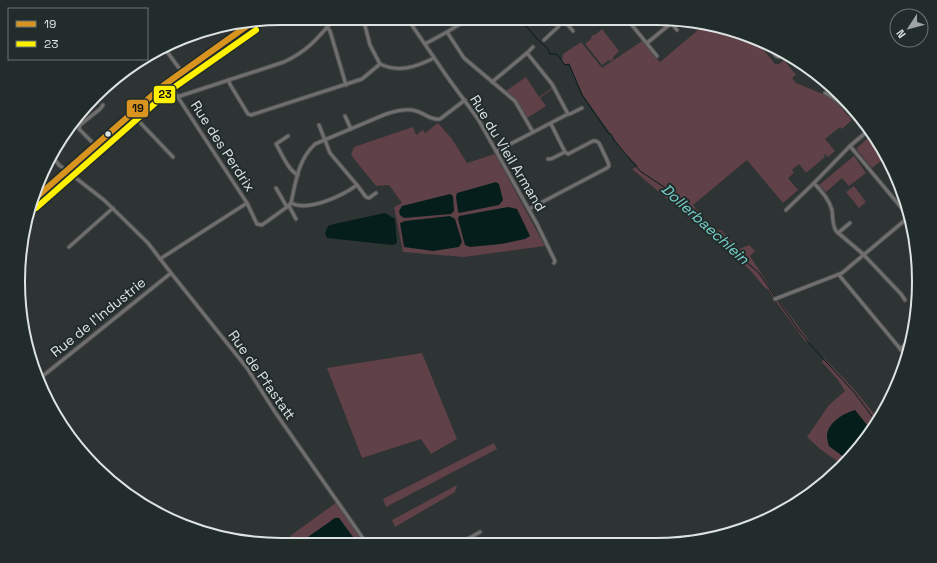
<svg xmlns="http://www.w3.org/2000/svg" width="937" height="563" font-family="'Space Grotesk',sans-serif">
<rect width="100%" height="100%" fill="#2e3333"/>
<g fill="#5f4147">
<polygon points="704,25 740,32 755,39 775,64 779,64 784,60 796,75 792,78 796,83 830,97 837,103 852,120 842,129 840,127 825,139 835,151 828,157 825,154 824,155 825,157 806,173 799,164 792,170 794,173 788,178 798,190 783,203 747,160 693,205 714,231 721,230 739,249 749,245 755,251 750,256 775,295 810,342 805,341 777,303 770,291 764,287 750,270 632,169 638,166 624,153 583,95 569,64 565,64 562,61 563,54 581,42 602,68 642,41 660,62"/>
<polygon points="602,29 619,51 613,57 614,58 611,61 609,60 602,65 585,44 592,38 591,37 594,34 595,35"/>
<polygon points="526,77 539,97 552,88 552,89 540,98 546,106 527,118 517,101 506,91"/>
<polygon points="438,123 452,139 467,163 495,154 545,246 464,257 403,252 394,207 402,203 389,185 376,186 351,155 354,147 413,127 416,135 423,130 425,133"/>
<polygon points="873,133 886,157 872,168 857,150 857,148"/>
<polygon points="854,156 866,173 849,186 842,178 826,192 819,185"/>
<polygon points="854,186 866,202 859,208 846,192"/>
<polygon points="422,353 457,439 431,454 421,439 362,458 327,368"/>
<polygon points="824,358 853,388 879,420 872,431 871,429 829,446 848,460 844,466 820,449 807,437 829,405 845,391 838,380 822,362"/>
<polygon points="494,443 497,449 386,507 383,499"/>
<polygon points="457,485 455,492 395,527 392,520"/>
<polygon points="337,502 364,544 358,544 339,518 335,518 305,542 306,544 295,544 290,536"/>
</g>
<g fill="#051e1c">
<polygon points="496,182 499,184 503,200 499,205 459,213 458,211 456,197 457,193"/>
<polygon points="450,194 453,196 454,211 451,214 404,218 400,215 399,211 402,206"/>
<polygon points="508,207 517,209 530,236 525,239 501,244 470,247 465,245 458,219 459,216"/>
<polygon points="385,213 395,219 397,243 393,245 327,238 325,233 328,226 334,224"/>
<polygon points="450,216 455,219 462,242 459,247 433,251 404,247 400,223 405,221"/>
<path d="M855,410L872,431L848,460L829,446C828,443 827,439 827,436C827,423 844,413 855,410Z"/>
<polygon points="335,518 339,518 358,544 306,544 305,542 305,539"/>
</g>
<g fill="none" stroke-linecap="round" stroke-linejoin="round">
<polyline stroke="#051e1c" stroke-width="1" points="515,18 515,21 527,27 537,39 548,49 550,54 557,54 565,65 569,64 582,95 609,134 611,134 614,140 640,171 673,193 694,216 759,273 797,328 815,350 854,392 877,423"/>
<defs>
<g id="minor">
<path d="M363,18L370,45L380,64C399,73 416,67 434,58"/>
<polyline points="407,18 448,78 478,119 537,224 555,261 554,263"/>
<polyline points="627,19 657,56"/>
<polyline points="561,21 568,25 573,31"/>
<polyline points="327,27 330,31 346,85"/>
<polyline points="447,32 464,58 515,101 533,132"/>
<polyline points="544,40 558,27 561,21 559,18"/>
<polyline points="647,43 669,25 672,24 677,30"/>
<polyline points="425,44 447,32 470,18"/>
<polyline points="767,45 776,56 779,57 784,54"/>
<polyline points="165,49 182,72"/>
<polyline points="527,53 533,47"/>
<polyline points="228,80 231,86 248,114 251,115 362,79 380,64"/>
<path d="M168,82L247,203L257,224L262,225L287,207L291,203C296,181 298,160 315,144L386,114C396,111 406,108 416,111C424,113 432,121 440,119L465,100"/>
<polyline points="492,82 527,53 552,84 568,114 497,151"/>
<path d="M825,93C843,102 854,117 866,132"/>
<path d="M177,97L284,62C308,51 318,38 335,18"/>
<polyline points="131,113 173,157"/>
<polyline points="568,114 570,114 582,108"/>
<polyline points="345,116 351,129"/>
<polyline points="551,124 565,152"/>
<path d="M288,136L276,144C282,154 288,170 298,175"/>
<polyline points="95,145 79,129 80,125 100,109 103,105"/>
<polyline points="850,146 909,217"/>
<polyline points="52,156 59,165 104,200 148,243 171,273 247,368 275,412 367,544"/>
<path d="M814,183C821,191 829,199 832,210C833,217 832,224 836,231L863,254L901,294L905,300"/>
<polyline points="357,185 366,197 369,198 376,193"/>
<polyline points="276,188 287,207"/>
<path d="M291,203C308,212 342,196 357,185L330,153L319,125"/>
<polyline points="289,206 296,219"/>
<polyline points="529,209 607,168 609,166 608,162 599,143 596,141 593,141 568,154 565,152 551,159 548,159"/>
<polyline points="786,210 814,183 850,146 870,129"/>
<polyline points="838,233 850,223"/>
<polyline points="69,247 113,208"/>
<polyline points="160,259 247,203"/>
<polyline points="839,275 907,357"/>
<polyline points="775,299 842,273 910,216"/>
<polyline points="900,349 912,339"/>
<polyline points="39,379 171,273"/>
<polyline points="459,544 480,532"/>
</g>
<polyline id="secondary" points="31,202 164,85 251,23"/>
</defs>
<use href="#minor" stroke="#4b4e4e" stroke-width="5"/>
<use href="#secondary" stroke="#4b4e4e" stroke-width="6"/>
<use href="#minor" stroke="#716e6e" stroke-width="3"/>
<use href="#secondary" stroke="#736f70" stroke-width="4.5"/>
<defs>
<polyline id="bus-1" points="31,202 164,85 251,23"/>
<polyline id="bus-2" points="36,208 169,91 256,30"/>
</defs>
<use href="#bus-1" stroke="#212c2b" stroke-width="9"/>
<use href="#bus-2" stroke="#212c2b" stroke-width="9"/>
<use href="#bus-1" stroke="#d99420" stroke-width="6"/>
<use href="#bus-2" stroke="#fff100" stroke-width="6"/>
</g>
<circle fill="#dce3e2" stroke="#212c2b" stroke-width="1.5" cx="108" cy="134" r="3.5"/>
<g text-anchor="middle" stroke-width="4" stroke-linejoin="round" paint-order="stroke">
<g font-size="14" fill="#dce3e2" stroke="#212c2b">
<text transform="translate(223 146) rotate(57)" y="5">Rue des Perdrix</text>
<text transform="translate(508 153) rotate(59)" y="5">Rue du Vieil Armand</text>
<text transform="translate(98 317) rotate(-39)" y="5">Rue de l'Industrie</text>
<text transform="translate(262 375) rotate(55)" y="5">Rue de Pfastatt</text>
</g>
<g font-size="15" font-style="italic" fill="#77d0ca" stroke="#212c2b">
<text transform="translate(705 224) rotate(42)" y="5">Dollerbaechlein</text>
</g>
</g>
<path d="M0 0H937V563H0ZM281 25H656A256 256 0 0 1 912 281V282A256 256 0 0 1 656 538H281A256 256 0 0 1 25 282V281A256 256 0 0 1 281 25Z" fill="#212c2b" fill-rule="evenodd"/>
<path fill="none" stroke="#dce3e2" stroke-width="2" d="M281 25H656A256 256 0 0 1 912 281V282A256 256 0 0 1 656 538H281A256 256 0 0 1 25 282V281A256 256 0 0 1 281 25Z"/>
<g stroke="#212c2b" stroke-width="1.5">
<rect x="153" y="85" width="23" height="19" rx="4" fill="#fff100"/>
<rect x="126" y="99" width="23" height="19" rx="4" fill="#d99420"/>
</g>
<g font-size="11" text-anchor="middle" font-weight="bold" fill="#111">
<text x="165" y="98">23</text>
<text x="138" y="112">19</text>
</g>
<rect x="8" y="8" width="140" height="52" fill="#212c2b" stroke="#6c7574"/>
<rect x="16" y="21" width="20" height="6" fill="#d99420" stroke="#6c7574"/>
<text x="44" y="28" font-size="12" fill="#dce3e2">19</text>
<rect x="16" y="41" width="20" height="6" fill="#fff100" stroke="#6c7574"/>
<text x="44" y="48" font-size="12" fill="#dce3e2">23</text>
<g transform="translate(909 28) rotate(234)"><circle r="19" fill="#212c2b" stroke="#6c7574"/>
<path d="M0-3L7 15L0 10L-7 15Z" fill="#9fa5a5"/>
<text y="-6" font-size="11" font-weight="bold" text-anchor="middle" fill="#dce3e2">N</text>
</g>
</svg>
